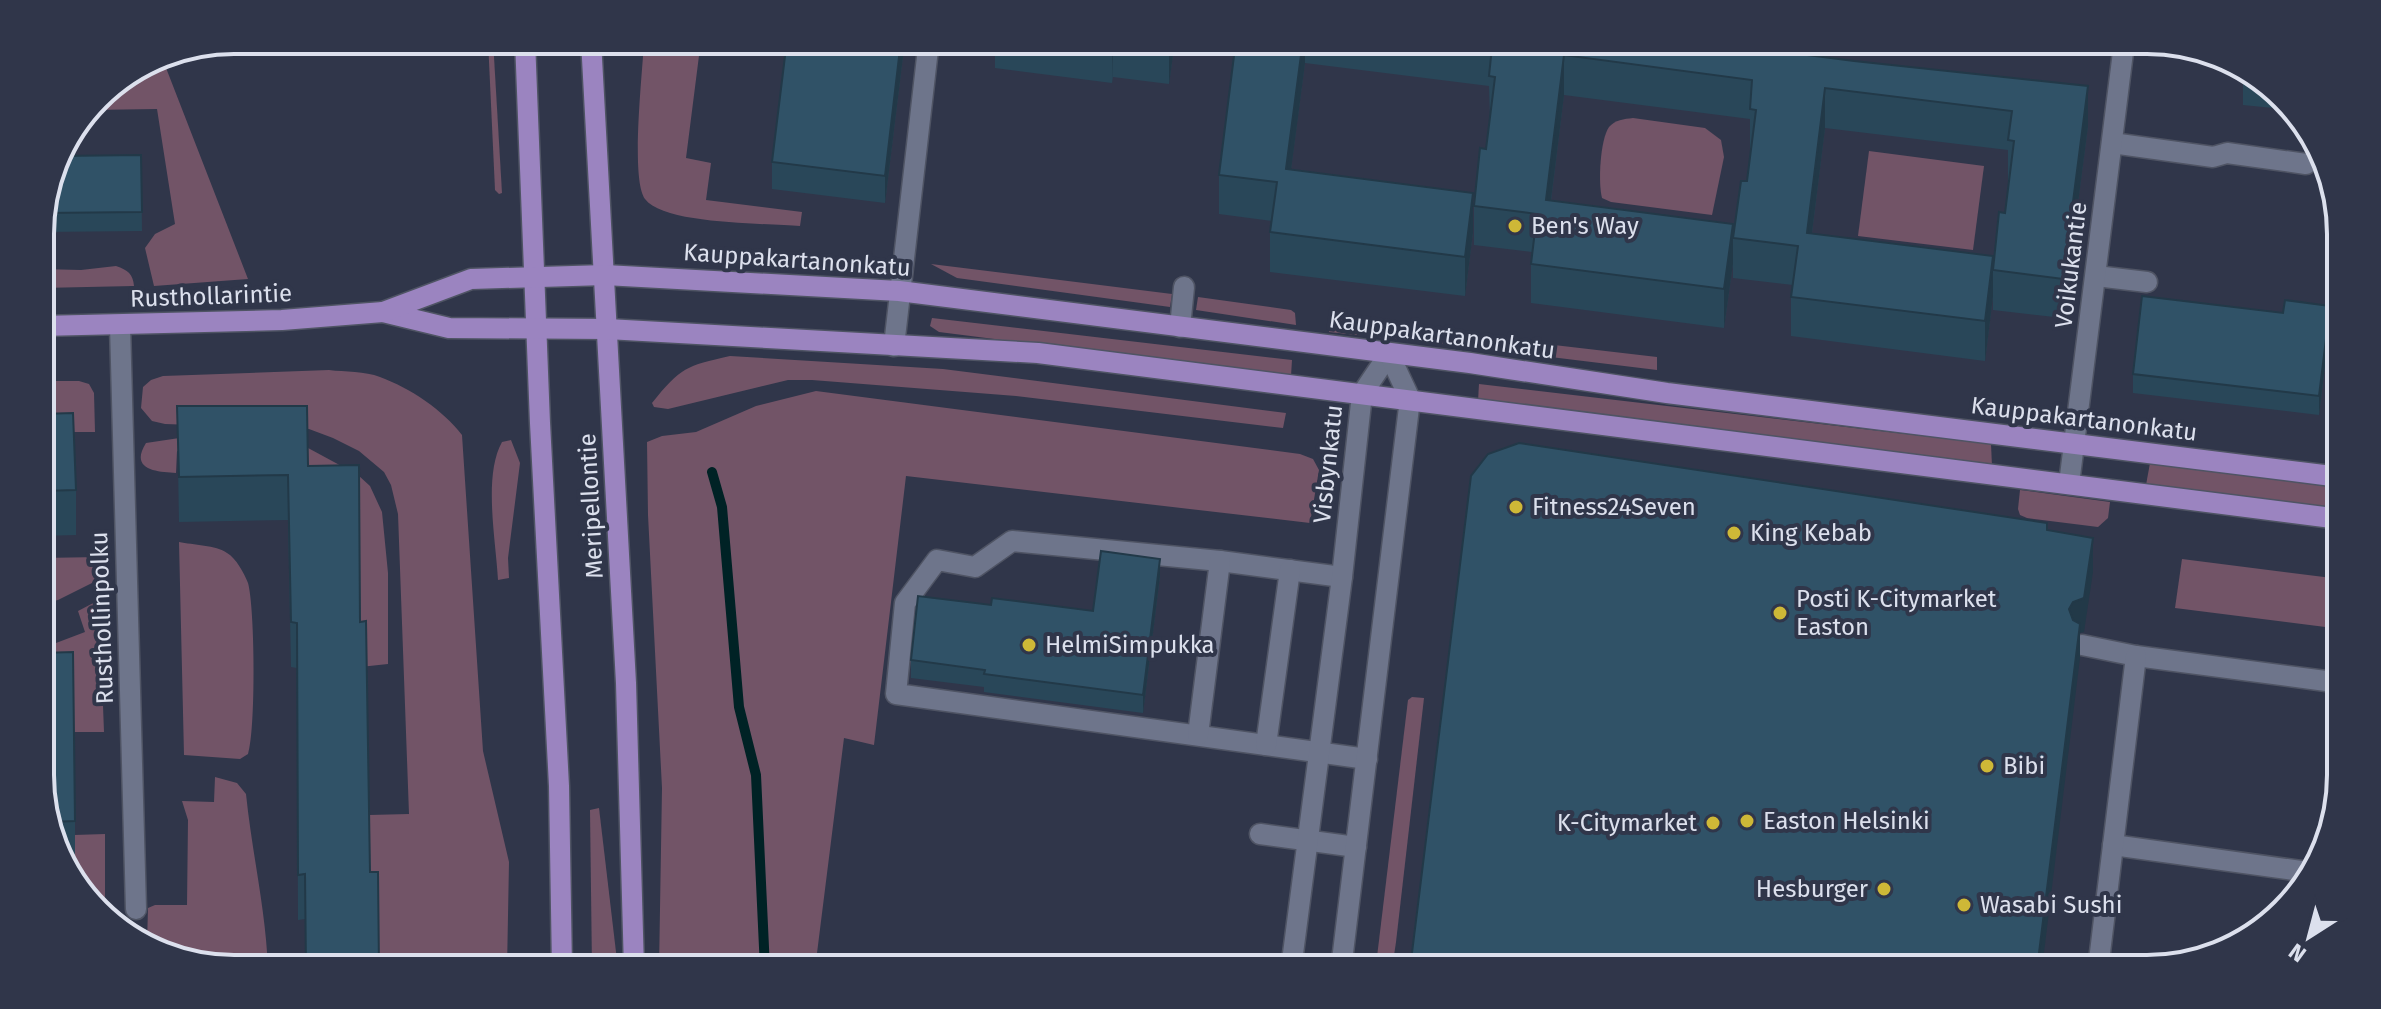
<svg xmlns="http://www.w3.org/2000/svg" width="2381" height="1009" font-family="'Fira Sans',sans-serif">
<rect width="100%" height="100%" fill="#30364a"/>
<g fill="#725467">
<polygon points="488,40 493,40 502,193 499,194 495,190"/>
<path d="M644,40H701L686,158L711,163L706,200L802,212L800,226C768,223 664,225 645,199C630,178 643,70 644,40Z"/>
<polygon points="161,55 248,279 154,286 145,248 155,234 175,224 157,109 89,110 106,89"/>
<path d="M1633,118L1705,128L1721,140L1724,157L1712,215L1611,202L1602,198C1598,183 1600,140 1609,127C1615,120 1624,119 1633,118Z"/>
<polygon points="1869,151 1984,166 1973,250 1858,236"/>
<polygon points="931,264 1172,294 1170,307 957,278"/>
<path d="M116,266C128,270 133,274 134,286L41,288V269L81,270Z"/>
<polygon points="1198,297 1291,310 1295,313 1296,325 1196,310"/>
<polygon points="1333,316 1446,330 1456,335 1461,346 1329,332 1329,321"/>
<polygon points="932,318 1292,360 1291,376 939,332 930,326"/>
<polygon points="1486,337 1657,357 1657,370 1486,349"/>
<path d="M730,356L943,369L1286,413L1283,428L1016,396L812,380H788L668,409L654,407L652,403C681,367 686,366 730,356Z"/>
<path d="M329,370C345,372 365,371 380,377C410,388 443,410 462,435L483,751L509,862L507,969H378L370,917L369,815L409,814L398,514L391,485L384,472L359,451L333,438L309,429L165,424L152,421L141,408L143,387L151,380L163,376Z"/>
<polygon points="41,381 79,381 89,384 94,393 95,432 41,432"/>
<polygon points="1479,384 1991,444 1992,466 1478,401"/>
<polygon points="816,391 1300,454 1313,459 1319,470 1310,523 906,476 874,745 844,738 815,969 659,969 662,788 648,515 647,442 662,436 696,432 756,406"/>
<path d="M186,437L297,442L358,475L370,486L382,512L388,573V664L360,667L359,510L177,451L176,473C157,472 129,470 146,443Z"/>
<path d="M511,440L520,463L508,558L509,578L498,580C496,541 483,476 502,442Z"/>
<polygon points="2150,463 2340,488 2340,509 2146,485"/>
<polygon points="2020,490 2110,502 2108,518 2098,527 2027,518 2020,515 2018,509"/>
<path d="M179,542C193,545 216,545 227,553C236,558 244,573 248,583C255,608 256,730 248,754L240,759L184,755Z"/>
<polygon points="100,557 100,579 58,600 41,604 41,558"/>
<polygon points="2182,559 2340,579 2341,629 2175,608"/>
<polygon points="99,600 104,732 73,732 42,698 41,652 55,651 56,643 85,632 78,611"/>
<polygon points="1412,697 1424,698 1396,942 1392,969 1379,969 1377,957 1408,700"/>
<path d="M215,777L237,783L246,794C252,853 266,911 268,969C233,969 176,966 147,944L148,908L155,905H187L188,820L182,801L214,802Z"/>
<polygon points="599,808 618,969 592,969 590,810"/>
<polygon points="105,834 105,912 80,893 69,866 75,866 74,835"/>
</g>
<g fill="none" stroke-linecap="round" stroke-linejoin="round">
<polyline stroke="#002225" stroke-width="10" points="712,472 722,507 739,707 756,775 765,969"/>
<defs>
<g id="minor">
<polyline points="2112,143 2213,157 2227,153 2306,164"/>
<polyline points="2096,276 2147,282"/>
<polyline points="120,326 136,909"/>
<polyline points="1180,327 1184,287"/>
<polyline points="894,346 929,40"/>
<polyline points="2069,484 2123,52"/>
<polyline points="1342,577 1220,561 1012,541 975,567 937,560 905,603 896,694 1367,759"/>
<polyline points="2082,645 2136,656 2341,683"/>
<polyline points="1198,735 1220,561"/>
<polyline points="1266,745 1290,570"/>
<polyline points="1260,834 1356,847"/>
<polyline points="2113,845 2308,872"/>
<polyline points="1291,969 1342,577 1362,394 1389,354"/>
<polyline points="1341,969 1410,399 1389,354"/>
<polyline points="2098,969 2136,656"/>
</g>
<g id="major">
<polyline points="525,40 540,423 559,786 562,969"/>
<polyline points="591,40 626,683 634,969"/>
<polyline points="383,312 449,328 607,329 1038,353 2340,519"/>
<polyline points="41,326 282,320 383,312 471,279 605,275 899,291 1470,363 1667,393 2340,477"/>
</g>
</defs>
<use href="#minor" stroke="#4f5464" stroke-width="23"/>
<use href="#major" stroke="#4f5464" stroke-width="23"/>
<use href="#minor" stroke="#6e758b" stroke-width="20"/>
<use href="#major" stroke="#9b84c0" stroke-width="20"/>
</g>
<g fill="#294759" fill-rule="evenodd">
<polygon points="787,40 905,40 885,203 772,189 772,162"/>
<polygon points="995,40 1175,40 1169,84 1113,77 1112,83 995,68"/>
<path d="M1236,40H1692L2088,126L2063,318L1993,310V296L1985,361L1791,336V297L1793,285L1733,278V238L1747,181L1751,148H1750V119L1564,95L1551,201L1733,263L1724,328L1531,303V264L1532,252L1474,245V206L1486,149L1490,116L1489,86L1305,63L1291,169L1473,232L1465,296L1270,272V232L1272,221L1219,214V175ZM1825,128L2008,150V180H2009L2005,213L1993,269L1812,233Z"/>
<polygon points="2243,72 2294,110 2243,105"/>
<polygon points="141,155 142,231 40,232 40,221 58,156"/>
<polygon points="2330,324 2319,415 2133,393 2133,374"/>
<polygon points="177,406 307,406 305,919 298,920 297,668 291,667 288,520 179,522"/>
<polygon points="41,414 76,490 76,535 41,536"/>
<polygon points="1160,576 1143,713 984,692 984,687 911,678 911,660 991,605 1093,611"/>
<polygon points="42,801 75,821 75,866 69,866"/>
</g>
<g fill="#223948">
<polygon points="901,40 905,40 885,203 885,176"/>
<polygon points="1112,40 1113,40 1112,83"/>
<polygon points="1169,40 1175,40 1169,84"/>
<polygon points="1303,40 1305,40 1305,63 1286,208 1286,169"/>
<polygon points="1564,55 1564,95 1546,240 1546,200"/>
<polygon points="2088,86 2088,126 2063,318 2063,279"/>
<polygon points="1825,88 1825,128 1807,272 1807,233"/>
<polygon points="1473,193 1473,232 1465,296 1465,257"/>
<polygon points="1733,224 1733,263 1724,328 1724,289"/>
<polygon points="1993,256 1993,296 1985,361 1985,321"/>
<polygon points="2330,306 2330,324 2319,415 2319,396"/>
<polygon points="2093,538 2093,572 2084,632 2080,633 2080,658 2042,969 2037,969 2069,609"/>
<polygon points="1160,559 1160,576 1143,713 1143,695"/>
</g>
<g fill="#305267" stroke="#223948" stroke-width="2">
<polygon points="787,40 901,40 885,176 772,162"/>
<polygon points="1236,40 1303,40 1286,169 1473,193 1465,257 1270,232 1277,182 1219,175"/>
<polygon points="1435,40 1692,40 1854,61 2088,86 2063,279 1993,270 1999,212 2005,213 2014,141 2008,140 2012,111 1825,88 1807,233 1993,256 1985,321 1791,297 1798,246 1733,238 1741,181 1747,181 1756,110 1750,109 1752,80 1564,55 1546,200 1733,224 1724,289 1531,264 1537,214 1474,206 1480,148 1486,149 1495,77 1489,76 1492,47"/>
<polygon points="141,155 142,212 43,213 58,156"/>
<polygon points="2142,296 2283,313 2285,300 2330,306 2319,396 2133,374"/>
<polygon points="177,406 307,406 308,466 359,465 360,622 366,621 370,872 378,872 379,969 306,969 305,874 298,875 297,623 291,622 288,475 179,477"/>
<polygon points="73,413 76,490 41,491 41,414"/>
<polygon points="1519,443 2047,523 2047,530 2093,538 2084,598 2073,602 2069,609 2073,620 2080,624 2037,969 1410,969 1471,476 1488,454"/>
<polygon points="1101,551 1160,559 1143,695 984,674 985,670 911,660 918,596 991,605 992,598 1093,611"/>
<polygon points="73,652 75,821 50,822 42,801 41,653"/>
</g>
<g fill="#ceb837" stroke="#30364a" stroke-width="3">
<circle cx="1515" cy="226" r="8"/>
<circle cx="1516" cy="507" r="8"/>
<circle cx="1734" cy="533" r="8"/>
<circle cx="1780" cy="613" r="8"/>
<circle cx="1029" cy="645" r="8"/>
<circle cx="1987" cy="766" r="8"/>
<circle cx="1747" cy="821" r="8"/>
<circle cx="1713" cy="823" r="8"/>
<circle cx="1884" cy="889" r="8"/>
<circle cx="1964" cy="905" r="8"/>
</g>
<g text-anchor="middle" stroke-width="8" stroke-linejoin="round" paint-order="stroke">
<g font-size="24" fill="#dce0ed" stroke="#30364a" text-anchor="start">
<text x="1531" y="234">Ben's Way</text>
<text x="1532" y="515">Fitness24Seven</text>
<text x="1750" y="541">King Kebab</text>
<text x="1796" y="607">Posti K-Citymarket<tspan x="1796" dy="28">Easton</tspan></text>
<text x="1045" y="653">HelmiSimpukka</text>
<text x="2003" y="774">Bibi</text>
<text x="1763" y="829">Easton Helsinki</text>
<text x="1697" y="831" text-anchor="end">K-Citymarket</text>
<text x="1868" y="897" text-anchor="end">Hesburger</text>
<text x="1980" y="913">Wasabi Sushi</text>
</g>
<g font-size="24" fill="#dce0ed" stroke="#30364a">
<text transform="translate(797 260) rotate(4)" y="8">Kauppakartanonkatu</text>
<text transform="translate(2071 265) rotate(-83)" y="8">Voikukantie</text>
<text transform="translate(211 296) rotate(-2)" y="8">Rusthollarintie</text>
<text transform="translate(1442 335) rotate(8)" y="8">Kauppakartanonkatu</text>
<text transform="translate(2084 419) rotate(7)" y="8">Kauppakartanonkatu</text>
<text transform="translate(1328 464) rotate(-84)" y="8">Visbynkatu</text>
<text transform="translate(591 506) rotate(-93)" y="8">Meripellontie</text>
<text transform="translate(102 618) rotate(-92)" y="8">Rusthollinpolku</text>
</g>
</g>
<path d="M0 0H2381V1009H0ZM234 54H2147A180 180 0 0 1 2327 234V775A180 180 0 0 1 2147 955H234A180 180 0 0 1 54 775V234A180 180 0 0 1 234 54Z" fill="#30364a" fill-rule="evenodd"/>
<path fill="none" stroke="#dce0ed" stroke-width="4" d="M234 54H2147A180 180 0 0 1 2327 234V775A180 180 0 0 1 2147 955H234A180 180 0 0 1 54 775V234A180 180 0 0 1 234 54Z"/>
<g transform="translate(2309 937) rotate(216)" stroke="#30364a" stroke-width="6" paint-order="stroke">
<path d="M0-6L14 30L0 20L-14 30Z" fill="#dce0ed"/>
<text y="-12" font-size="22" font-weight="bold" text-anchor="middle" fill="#dce0ed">N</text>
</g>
</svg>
